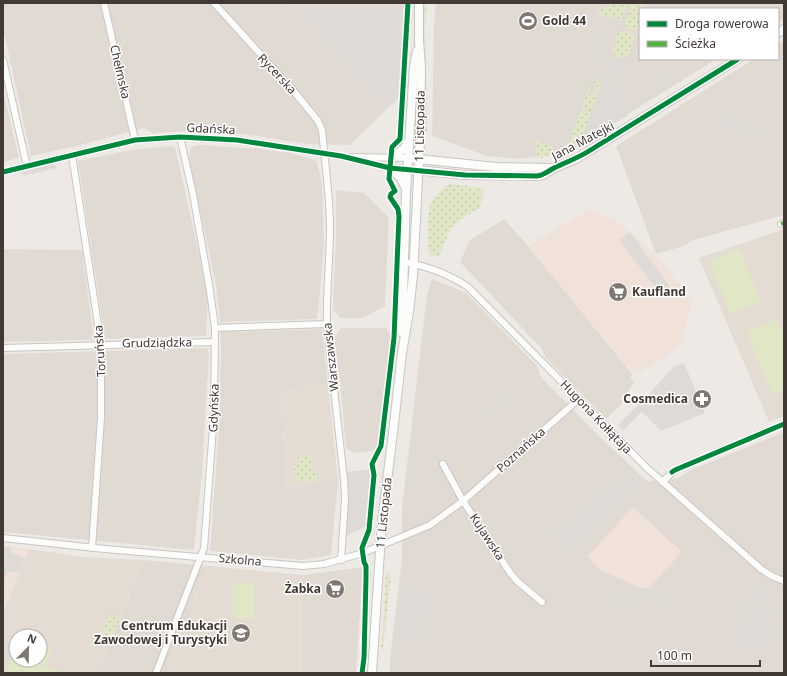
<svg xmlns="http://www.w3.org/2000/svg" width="787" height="676" font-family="'Noto Sans',sans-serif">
<defs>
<pattern id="grass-dots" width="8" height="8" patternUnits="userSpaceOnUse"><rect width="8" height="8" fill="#e1e6c7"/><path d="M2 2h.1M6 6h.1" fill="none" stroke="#c2c6ac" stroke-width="1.8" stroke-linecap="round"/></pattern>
</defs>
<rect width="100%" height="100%" fill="#edeae6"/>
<g fill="#e1dad3">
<polygon points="3,3 289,3 385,111 350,145 306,144 244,134 192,131 152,133 144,128 76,146 31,156 3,28"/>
<polygon points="436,3 784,3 784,18 778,22 778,9 640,9 640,59 717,59 584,141 570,151 521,159 487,156 432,136 434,24"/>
<polygon points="784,41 784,215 690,241 687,245 656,254 616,146 754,59 778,59 778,44"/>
<polygon points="3,90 19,158 3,162"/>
<polygon points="200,145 260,149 291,153 317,161 322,185 324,245 320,291 317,319 220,322 216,285 189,159 191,147"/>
<polygon points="171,146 175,147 208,295 206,336 105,339 78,161 130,150"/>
<polygon points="336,190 364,193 389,218 385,306 363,318 340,318 333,309 336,236"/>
<polygon points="504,219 528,246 633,375 630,378 634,382 620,406 606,419 546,358 541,348 460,262 469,241"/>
<polygon points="3,249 82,250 94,340 3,342"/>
<polygon points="432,279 466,293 537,366 541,377 601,438 647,481 676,479 691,470 784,432 784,673 390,673 390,658 402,559 402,508 427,294"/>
<polygon points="341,328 386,328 391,335 378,450 353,453 346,448 340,380 334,339"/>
<polygon points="322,329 328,384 282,390 285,489 338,481 331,555 303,560 210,551 220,413 221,332"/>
<polygon points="207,348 209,354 202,474 194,550 3,532 3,354"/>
<polygon points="144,560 303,575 363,567 356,673 99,673"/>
</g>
<g fill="#f0e2d9">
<polygon points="590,209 616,221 656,254 692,302 681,341 676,349 649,367 638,373 635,369 631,371 528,246"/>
<polygon points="633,507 682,552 650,587 644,589 602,571 587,557"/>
<polygon points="3,546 29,549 3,613"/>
</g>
<polygon fill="#e0dbd7" points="289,3 405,3 400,97 385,111"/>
<g fill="#e4dbd2" fill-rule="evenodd">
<polygon points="784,229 784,416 769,422 699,258"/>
<polygon points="328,384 338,481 285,490 282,390"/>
<path d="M29,549L84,557L144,560L99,673H3V613ZM16,636H40V660H16Z"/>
<polygon points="206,566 303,576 303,673 178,673 165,670 184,618 187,619 192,606 190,604 203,570"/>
</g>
<g fill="url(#grass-dots)">
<polygon points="424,3 427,3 425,24 427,131 423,134 423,24"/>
<polygon points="612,3 627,3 621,21 604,14 603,17 601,17 598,9"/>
<path d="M632,3C637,3 644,3 646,8V9H640V24L638,29L635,30L624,27Z"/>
<polygon points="622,30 633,35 635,38 626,60 615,56 612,51 619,32"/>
<polygon points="592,79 595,81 594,84 592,83 588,92 594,95 598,85 596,84 597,81 602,83 592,112 581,108"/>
<polygon points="581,110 591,113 583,135 589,138 581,143 578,139 572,142 575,147 573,149 561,147 563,145 567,146"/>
<polygon points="536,140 554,147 549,157 536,158"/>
<path d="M449,184L484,188L483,194H476L483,196L480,207L462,219L451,229L439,255L437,257C434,256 431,256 429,252C426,248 428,210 430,205C433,198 443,187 449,184Z"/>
<polygon points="313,456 314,472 317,472 317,481 295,482 293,465 299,465 298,457"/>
<polygon points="369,572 371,572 368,645 366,673 364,673 366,657"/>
<polygon points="386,572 391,576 383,650 381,647 383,627"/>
<polygon points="110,613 120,617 109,644 99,640"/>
</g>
<g fill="#e1e6c7">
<polygon points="740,249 761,302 730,314 709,261"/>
<polygon points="777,319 784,335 784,390 772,395 746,332"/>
<rect x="233" y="583" width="21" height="35"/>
<polygon points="40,642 53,647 46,665 34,660 40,660"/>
<polygon points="13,654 16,655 16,660 29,660 64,673 5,673"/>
</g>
<g fill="#dedbd7">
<polygon points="605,28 610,29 581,108 576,106"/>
<polygon points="611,54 626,60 616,88 629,93 626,101 632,103 627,116 589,138 583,135 603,81 602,78"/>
<polygon points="671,59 677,59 665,90 661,89 659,90"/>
<polygon points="576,108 581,110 567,146 562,146"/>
<polygon points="721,113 763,130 759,140 717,123"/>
<polygon points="52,164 57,167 55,170 53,168 52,170 49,169 48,171 45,170 44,172 42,171 40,173 38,171 37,174 34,172 33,175 31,173 29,175 27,174 26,176 19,172"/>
<polygon points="630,232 674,292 664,299 619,240"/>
<polygon points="684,363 705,413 661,431 642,412 623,431 618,425 652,391 673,367"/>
<polygon points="513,387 518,392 490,418 485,413"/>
<polygon points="371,469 371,483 367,526 346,536 347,472"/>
<polygon points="626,472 641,488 574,554 552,533"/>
<polygon points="3,546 11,547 11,553 25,558 19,573 8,571 3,583"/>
<polygon points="402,582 437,597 418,646 396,634"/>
<polygon points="760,582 775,592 766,602 762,598 760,602 761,604 763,606 767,602 778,611 770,625 777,628 778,633 771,649 769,651 761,648 752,651 730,642 750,594"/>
<polygon points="657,588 669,602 666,606 647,599"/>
<polygon points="616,589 639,598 636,602 630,605 621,609 617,607 608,603"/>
</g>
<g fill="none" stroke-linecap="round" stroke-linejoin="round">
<defs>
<g id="minor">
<polyline points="104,3 135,140"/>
<path d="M214,3L292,89L318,121L322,130C325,163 330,196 330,228C330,260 326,292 327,324L344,480L345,499L341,560"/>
<polyline points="3,60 27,166"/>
<polyline points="72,155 101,344 101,418 92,548"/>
<polyline points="352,157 408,158"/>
<polyline points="3,172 135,140 180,137 237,140 341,156 390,168 407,169"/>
<polyline points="781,224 784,223"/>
<path d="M404,262C426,266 449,274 468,287L647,468L761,569L772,576L784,581"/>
<polyline points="215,328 327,324"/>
<polyline points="3,348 215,342"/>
<polyline points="443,464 463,501 511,574 518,582 542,602"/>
<polyline points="662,482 675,470 784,424"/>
<polyline points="3,538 105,549 303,566 324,564 363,553 430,525 463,501 579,399"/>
<polyline points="156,673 204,548 214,414 215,328 210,291 193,194 180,137"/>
</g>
<g id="tertiary">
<polyline points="778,33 784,29"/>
<polyline points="391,157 404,149 409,140"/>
<polyline points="408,158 496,167 553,168"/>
<polyline points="390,168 401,178 405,187"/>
<polyline points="407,169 465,175 537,176 543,175 554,168 576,159 589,151 738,59"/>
<polyline points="402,333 406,191 414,66 417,51"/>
<polyline points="372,673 382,521 393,433 402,353 409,312 413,276 420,140 421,67 419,41 419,3"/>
</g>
</defs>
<use href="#minor" stroke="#c9c6c2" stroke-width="8"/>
<use href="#tertiary" stroke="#c9c6c2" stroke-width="10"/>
<use href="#minor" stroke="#fcfcfb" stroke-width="6"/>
<use href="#tertiary" stroke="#fcfcfb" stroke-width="8"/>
<polyline stroke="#57b346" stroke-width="4" stroke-dasharray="8 4" stroke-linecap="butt" points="781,224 784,223"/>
<defs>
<g id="cycleway">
<path d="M3,172L135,140L180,137L237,140L341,156L390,168L465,175L537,176C544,175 548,171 554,168C566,162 578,158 589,151L738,59"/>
<polyline points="672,472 675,470 784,424"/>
<polyline points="362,673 364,658 366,579 366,566 364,562 362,548 369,530 374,475 372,464 381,446 394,338 399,216 398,209 390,197 391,194 395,191 389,179 391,157 392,147 400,139 408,3"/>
</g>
</defs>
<use href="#cycleway" stroke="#fff" stroke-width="8"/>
<use href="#cycleway" stroke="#00873e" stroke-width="5"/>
</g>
<defs>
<symbol id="stadium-disc" viewBox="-11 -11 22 22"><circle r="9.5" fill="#7e7772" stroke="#fff"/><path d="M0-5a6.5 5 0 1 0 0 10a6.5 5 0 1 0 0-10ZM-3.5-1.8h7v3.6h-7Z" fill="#fff"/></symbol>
<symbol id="supermarket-disc" viewBox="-11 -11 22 22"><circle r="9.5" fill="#7e7772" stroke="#fff"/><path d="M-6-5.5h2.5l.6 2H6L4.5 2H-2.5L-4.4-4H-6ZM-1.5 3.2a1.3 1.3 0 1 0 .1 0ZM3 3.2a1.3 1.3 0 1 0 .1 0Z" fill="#fff"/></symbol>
<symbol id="pharmacy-disc" viewBox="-11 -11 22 22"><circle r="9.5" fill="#7e7772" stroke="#fff"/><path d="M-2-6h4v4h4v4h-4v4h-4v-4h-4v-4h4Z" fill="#fff"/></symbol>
<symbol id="school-disc" viewBox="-11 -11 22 22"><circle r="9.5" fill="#7e7772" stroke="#fff"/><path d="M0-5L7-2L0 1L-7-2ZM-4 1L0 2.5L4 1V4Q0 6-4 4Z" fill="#fff"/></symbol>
</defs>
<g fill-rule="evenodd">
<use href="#stadium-disc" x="517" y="10" width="22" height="22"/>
<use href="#supermarket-disc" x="607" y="281" width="22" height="22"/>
<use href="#pharmacy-disc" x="691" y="388" width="22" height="22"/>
<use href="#supermarket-disc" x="324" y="578" width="22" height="22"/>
<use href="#school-disc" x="230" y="622" width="22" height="22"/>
</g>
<g text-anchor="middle" stroke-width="3" stroke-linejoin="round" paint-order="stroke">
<g font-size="12" font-weight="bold" fill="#423934" stroke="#fff" text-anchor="end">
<text x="542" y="25" text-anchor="start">Gold 44</text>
<text x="632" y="296" text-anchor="start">Kaufland</text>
<text x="688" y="403">Cosmedica</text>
<text x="321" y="593">Żabka</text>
<text x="227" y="630">Centrum Edukacji<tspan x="227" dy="14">Zawodowej i Turystyki</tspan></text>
</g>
<g font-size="12" fill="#423934" stroke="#fff">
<text transform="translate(120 72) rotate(77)" y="4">Chełmska</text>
<text transform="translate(277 74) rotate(47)" y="4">Rycerska</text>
<text transform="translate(420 126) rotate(-89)" y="4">11 Listopada</text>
<text transform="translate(211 129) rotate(3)" y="4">Gdańska</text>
<text transform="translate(583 141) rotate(-28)" y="4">Jana Matejki</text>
<text transform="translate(157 343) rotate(-1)" y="4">Grudziądzka</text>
<text transform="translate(100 351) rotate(-94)" y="4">Toruńska</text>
<text transform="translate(331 357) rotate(-96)" y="4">Warszawska</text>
<text transform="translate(214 408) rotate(-88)" y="4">Gdyńska</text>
<text transform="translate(596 417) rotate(46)" y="4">Hugona Kołłątaja</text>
<text transform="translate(521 450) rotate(-42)" y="4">Poznańska</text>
<text transform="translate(384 513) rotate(-84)" y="4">11 Listopada</text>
<text transform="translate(487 537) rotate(57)" y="4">Kujawska</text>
<text transform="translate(240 560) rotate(5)" y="4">Szkolna</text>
</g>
</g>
<rect width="787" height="676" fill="none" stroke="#423934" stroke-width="8"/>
<rect x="639" y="8" width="140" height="52" fill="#ffffff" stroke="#b3b0ae"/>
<rect x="647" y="21" width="20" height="6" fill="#00873e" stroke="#b3b0ae"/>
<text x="675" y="28" font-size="12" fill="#423934">Droga rowerowa</text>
<rect x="647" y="41" width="20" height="6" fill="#57b346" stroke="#b3b0ae"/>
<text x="675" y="48" font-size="12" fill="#423934">Ścieżka</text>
<g transform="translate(28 648) rotate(23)"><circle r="19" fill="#ffffff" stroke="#b3b0ae"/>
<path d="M0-3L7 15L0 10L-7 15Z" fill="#7e7772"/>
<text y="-6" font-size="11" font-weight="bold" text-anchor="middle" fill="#423934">N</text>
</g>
<path d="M651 660v6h109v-6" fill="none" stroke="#423934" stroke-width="2"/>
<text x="657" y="660" font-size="12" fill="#423934" stroke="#ffffff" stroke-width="3" paint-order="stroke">100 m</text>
</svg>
